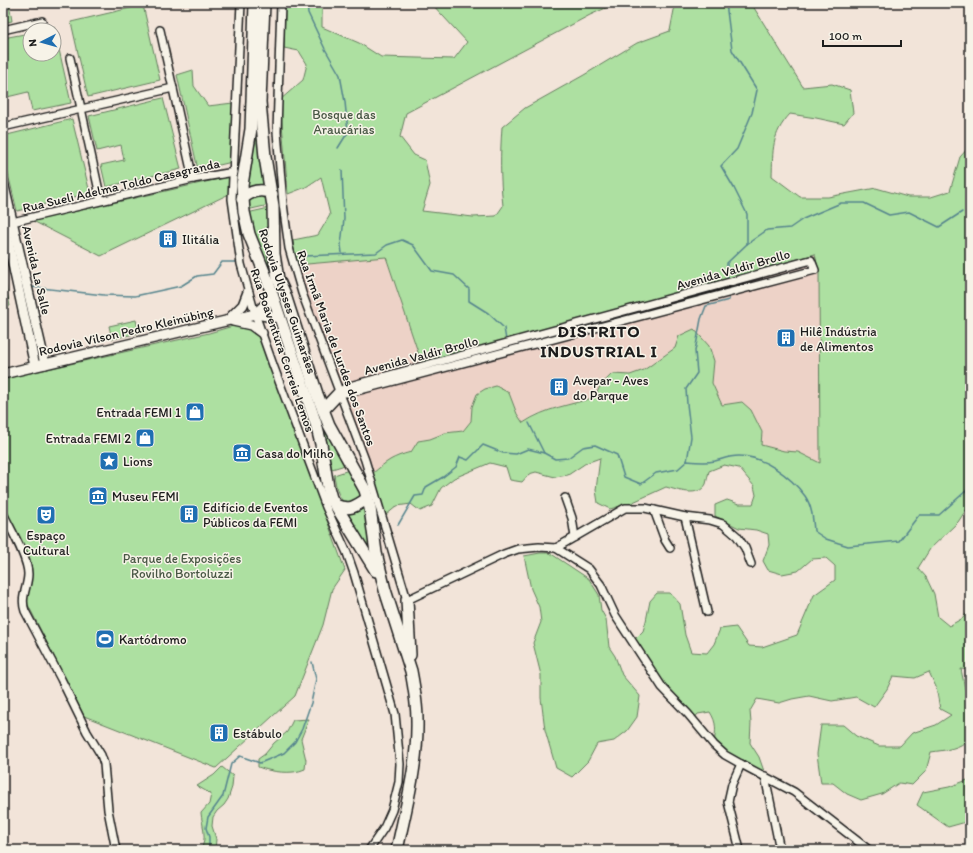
<svg xmlns="http://www.w3.org/2000/svg" width="973" height="853" font-family="Itim,sans-serif">
<rect width="100%" height="100%" fill="#f2e4d9"/>
<filter id="ink" filterUnits="userSpaceOnUse"><feTurbulence type="fractalNoise" baseFrequency=".025" numOctaves="2"/><feDisplacementMap in="SourceGraphic" scale="8" xChannelSelector="R" yChannelSelector="G"/><feConvolveMatrix kernelMatrix="1 2 1 2 8 2 1 2 1" color-interpolation-filters="sRGB"/></filter>
<g filter="url(#ink)">
<polygon fill="#edd2c7" points="815,254 819,273 820,463 798,452 784,451 761,445 762,432 742,402 722,405 712,383 714,361 675,348 644,370 630,375 612,374 600,386 595,397 582,402 561,406 535,415 523,423 517,414 509,393 485,389 477,394 472,407 471,421 463,431 445,433 430,439 420,440 411,452 396,456 372,474 296,265 386,257 422,364"/>
<g fill="#ade0a1" stroke="#647e5e">
<polygon points="3,3 9,3 12,21 3,23"/>
<path d="M285,3H322V27L359,43L381,57L454,59L467,42L431,3H617L590,15L406,113L400,137L414,155L425,160L430,185L422,211L473,217L496,216L503,206C500,179 500,154 502,127L525,108L584,75L637,43L670,31L674,10L678,3H751L803,87L832,84L850,90L853,113L844,124L816,118L790,114C771,135 773,150 772,176L800,197H828L876,188L908,197H931L950,191L960,157L970,146V504L958,522L930,549L918,568L926,577L934,594L938,617L949,626L963,618L970,609V670L961,669L965,689L970,700V738C960,749 946,750 931,752L926,771L912,785L899,783L882,794L861,800L847,794L833,783H821L817,754L821,725H843L856,736L879,746H900L912,733L936,725L951,715L940,709L936,687L929,672L915,678L893,676L887,689L874,707L856,697L832,701L809,696L792,699L779,703L757,699L750,711L751,723L750,743L759,757L766,777L736,765L714,743C716,730 717,723 710,712L698,714L692,721L632,642L643,631L646,621L650,601L657,593H670L680,604L685,635L691,652L707,653L714,644L720,629L736,627L749,646L762,647L797,635L814,595L835,580V566L826,558L812,559L798,571L782,574L768,570L763,561L769,545L768,534L756,530L739,528L715,516V505L727,500L739,504H753L756,495L754,486L739,468L724,465L709,471C708,475 707,480 706,484C699,498 677,490 666,487L631,503L610,509L598,503L596,490L600,458L586,463L568,475L555,477L536,472L529,474L522,482L510,480L506,467L490,463L454,478L441,488L432,506L420,511L411,504L397,506L386,515L372,474C387,461 392,457 411,452L418,441L430,439L445,433L463,431L471,421L472,407L477,394L485,389L496,386L509,393L517,414L523,423C547,407 569,406 595,397L600,386L612,374L630,375L644,370L675,348L679,336L694,329L709,346L714,361L712,383L722,405L742,402L751,410L762,432L761,445L784,451L798,452L820,463L819,273L815,254L422,364L386,257L296,265L293,240L318,235L330,215L321,177L306,187L288,194L280,100L303,80L307,64L299,51L284,48Z"/>
<polygon points="143,5 160,80 88,97 71,22"/>
<polygon points="54,27 71,103 32,111 28,92 3,98 3,56 7,55 3,38 30,33 30,54 54,54 54,30 42,30"/>
<polygon points="193,70 194,86 208,106 233,103 232,162 198,170 177,75"/>
<polygon points="163,98 181,169 106,187 101,165 124,160 121,145 97,151 89,116"/>
<polygon points="72,119 90,193 17,211 3,153 3,136"/>
<polygon points="258,125 265,185 255,185 247,190"/>
<polygon points="232,176 229,194 101,256 33,221"/>
<polygon points="251,196 265,196 269,205 247,210 247,202"/>
<path d="M269,208C268,232 267,255 273,279L260,250L247,213Z"/>
<polygon points="3,274 10,306 3,307"/>
<polygon points="136,320 139,333 112,339 109,326"/>
<polygon points="233,326 247,327 258,335 275,377 345,570 332,589 323,625 295,696 216,768 84,716 25,599 31,571 30,560 3,504 3,379 209,333"/>
<polygon points="323,426 331,436 349,462 342,466 332,469"/>
<path d="M352,469L362,493L360,498L346,504C337,497 336,486 334,475Z"/>
<polygon points="366,506 376,562 345,510 354,513"/>
<polygon points="540,553 550,553 589,579 599,595 601,610 606,619 609,647 615,656 622,675 640,696 637,717 627,731 614,741 597,744 588,761 572,777 556,768 545,730 541,698 541,675 533,643 541,622 539,607 531,589 524,556"/>
<path d="M309,719L301,739L306,760L305,769C292,775 271,772 258,767V759L265,754L274,743L287,732L293,720Z"/>
<path d="M222,767L233,776L232,787L228,799L224,805L217,811L213,817L212,826L216,839L215,850H200C208,841 202,824 201,813L209,804L211,794L197,786L214,775Z"/>
<polygon points="970,779 970,822 966,822 948,827 917,805 923,792 949,787"/>
</g>
<g fill="none" stroke-linecap="round" stroke-linejoin="round">
<g stroke="#55848d" stroke-width="1.5">
<polyline points="307,3 308,13 325,49 340,75 345,102 348,132 338,148"/>
<polyline points="726,3 732,50 757,90 752,113 737,149 721,166 734,188 747,214 747,244 727,263 727,280"/>
<polyline points="342,170 344,219 341,245 342,253"/>
<polyline points="747,244 767,230 790,228 803,219 841,203 864,203 889,215 909,212 939,227 962,212"/>
<polyline points="304,256 376,253 387,245 402,240 413,245 432,271 454,275 469,289 469,301 488,313 504,328 506,340"/>
<polyline points="32,287 104,295 135,296 181,286 197,276 213,274 222,262 237,262"/>
<polyline points="529,423 544,453"/>
<polyline points="687,461 691,437 687,404 686,389 697,373 695,351 701,319 706,306 729,300 729,295"/>
<path d="M398,525L415,496L423,495L426,487L443,477L456,467L460,457L468,460L483,445L503,453L516,454L528,449L544,453L555,459L568,458L583,447L595,445L617,455L624,477L641,484L656,473L678,469L687,461C696,462 706,463 715,461C723,459 729,456 739,456C764,456 791,477 805,496C812,506 813,519 814,531L826,539L848,546L899,541L919,515H939L967,490L970,484"/>
<polyline points="209,850 209,837 206,828 208,817 223,796 231,764 240,756 260,763 284,753 295,742 302,729 311,703 316,679 312,662"/>
</g>
<defs>
<g id="minor">
<polyline points="241,3 232,199 241,264 255,314 273,365 326,507 347,553 354,573 395,714 400,764 399,782 392,810 384,828 369,850"/>
<polyline points="281,3 277,132 283,204 289,248 302,293 365,460 407,600 504,554 518,549 539,547 556,548 589,569 601,585 615,615 662,687 688,714 714,745 725,755 741,764 794,792 869,850"/>
<polyline points="3,30 42,21"/>
<polyline points="160,30 193,179"/>
<polyline points="70,58 101,200"/>
<polyline points="3,127 173,88"/>
<polyline points="8,223 193,179 234,172"/>
<polygon points="811,260 815,270 349,393 339,393 346,387"/>
<polyline points="565,498 572,518 575,537"/>
<polyline points="654,510 665,540 670,548"/>
<path d="M3,513C10,528 28,558 28,574C28,587 20,597 25,611L61,679L87,732L101,755L104,764L108,810L116,850"/>
<polyline points="685,517 707,612"/>
<polyline points="556,548 625,508 645,508 685,517 710,520 723,524 737,536 745,548 751,564"/>
<polyline points="765,776 780,850"/>
<polyline points="740,850 728,802 732,784 741,764"/>
</g>
<g id="major">
<polyline points="3,182 45,364"/>
<polyline points="3,218 35,366"/>
<polyline points="255,314 273,297"/>
<polyline points="229,319 243,305 248,292"/>
<polyline points="233,321 251,325 262,333"/>
<polyline points="3,374 255,314 280,318"/>
</g>
<g id="highway">
<polyline points="255,3 252,101 251,129 242,185 244,212 249,234 267,279 280,318 316,424 321,444 328,487 331,498 376,571"/>
<path d="M264,3L260,102L265,157L273,206L274,254L278,279L284,292L317,394L329,425L365,490L370,508L376,553L385,590L411,671C414,687 417,704 417,720C418,764 406,807 397,850"/>
<path d="M242,199C250,191 262,188 272,194"/>
<polyline points="323,410 339,393"/>
<path d="M335,505C350,511 355,507 368,498"/>
<polyline points="407,600 410,655"/>
</g>
</defs>
<use href="#minor" stroke="#1c1c1c" stroke-width="10"/>
<use href="#major" stroke="#1c1c1c" stroke-width="12"/>
<use href="#highway" stroke="#1c1c1c" stroke-width="14"/>
<use href="#minor" stroke="#f7f3e8" stroke-width="7"/>
<use href="#major" stroke="#f7f3e8" stroke-width="9"/>
<use href="#highway" stroke="#f7f3e8" stroke-width="11"/>
</g>
</g>
<defs>
<symbol id="building-square" viewBox="-11 -11 22 22"><rect x="-9" y="-9" width="18" height="18" rx="4" fill="#1f6fb2" stroke="#f7f3e8"/><path d="M-4-6H4V6H1V3H-1V6H-4ZM-2.5-4.3h1.7v1.8h-1.7ZM.8-4.3h1.7v1.8H.8ZM-2.5-1h1.7V.8h-1.7ZM.8-1h1.7V.8H.8Z" fill="#fff"/></symbol>
<symbol id="shop-square" viewBox="-11 -11 22 22"><rect x="-9" y="-9" width="18" height="18" rx="4" fill="#1f6fb2" stroke="#f7f3e8"/><path d="M-5-2.5h2.3a2.7 3.5 0 0 1 5.4 0H5L5.5 6h-11ZM-1.5-2.5h3a1.5 2.3 0 0 0-3 0Z" fill="#fff"/></symbol>
<symbol id="museum-square" viewBox="-11 -11 22 22"><rect x="-9" y="-9" width="18" height="18" rx="4" fill="#1f6fb2" stroke="#f7f3e8"/><path d="M0-6L6-3V-2H-6V-3ZM-5-1h2V3h-2ZM-1-1h2V3h-2ZM3-1h2V3H3ZM-6 4H6V6H-6Z" fill="#fff"/></symbol>
<symbol id="sight-square" viewBox="-11 -11 22 22"><rect x="-9" y="-9" width="18" height="18" rx="4" fill="#1f6fb2" stroke="#f7f3e8"/><path d="M0-6L1.8-2.2L6-1.7L2.9 1.2L3.7 5.4L0 3.3L-3.7 5.4L-2.9 1.2L-6-1.7L-1.8-2.2Z" fill="#fff"/></symbol>
<symbol id="theatre-square" viewBox="-11 -11 22 22"><rect x="-9" y="-9" width="18" height="18" rx="4" fill="#1f6fb2" stroke="#f7f3e8"/><path d="M-5-5.5Q0-4 5-5.5V0Q5 5 0 6Q-5 5-5 0ZM-3.3-2.5H-1v1.5H-3.3ZM1-2.5H3.3v1.5H1ZM-2.8 1Q0 5.5 2.8 1Z" fill="#fff"/></symbol>
<symbol id="stadium-square" viewBox="-11 -11 22 22"><rect x="-9" y="-9" width="18" height="18" rx="4" fill="#1f6fb2" stroke="#f7f3e8"/><path d="M0-5a6.5 5 0 1 0 0 10a6.5 5 0 1 0 0-10ZM-3.5-1.8h7v3.6h-7Z" fill="#fff"/></symbol>
</defs>
<g fill-rule="evenodd">
<use href="#building-square" x="157" y="228" width="22" height="22"/>
<use href="#building-square" x="775" y="327" width="22" height="22"/>
<use href="#building-square" x="548" y="376" width="22" height="22"/>
<use href="#shop-square" x="184" y="401" width="22" height="22"/>
<use href="#shop-square" x="134" y="427" width="22" height="22"/>
<use href="#museum-square" x="231" y="442" width="22" height="22"/>
<use href="#sight-square" x="98" y="450" width="22" height="22"/>
<use href="#museum-square" x="87" y="485" width="22" height="22"/>
<use href="#building-square" x="178" y="503" width="22" height="22"/>
<use href="#theatre-square" x="35" y="504" width="22" height="22"/>
<use href="#stadium-square" x="94" y="628" width="22" height="22"/>
<use href="#building-square" x="208" y="722" width="22" height="22"/>
</g>
<g text-anchor="middle" stroke-width="3" stroke-linejoin="round" paint-order="stroke">
<g font-size="13" fill="#485744" stroke="#f7f3e8">
<text x="344" y="119">Bosque das<tspan x="344" dy="15">Araucárias</tspan></text>
<text x="182" y="563">Parque de Exposições<tspan x="182" dy="15">Rovilho Bortoluzzi</tspan></text>
</g>
<g font-size="13" fill="#1c1c1c" stroke="#f7f3e8">
<text transform="translate(121 185) rotate(-13)" y="5">Rua Sueli Adelma Toldo Casagranda</text>
<text transform="translate(733 269) rotate(-16)" y="5">Avenida Valdir Brollo</text>
<text transform="translate(37 270) rotate(77)" y="5">Avenida La Salle</text>
<text transform="translate(288 301) rotate(71)" y="5">Rodovia Ulysses Guimarães</text>
<text transform="translate(126 331) rotate(-13)" y="5">Rodovia Vilson Pedro Kleinübing</text>
<text transform="translate(337 348) rotate(70)" y="5">Rua Irmã Maria de Lurdes dos Santos</text>
<text transform="translate(283 350) rotate(71)" y="5">Rua Boaventura Correia Lemos</text>
<text transform="translate(421 355) rotate(-15)" y="5">Avenida Valdir Brollo</text>
</g>
<g font-size="13" fill="#1c1c1c" stroke="#f7f3e8" text-anchor="start">
<text x="182" y="244">Ilitália</text>
<text x="800" y="336">Hilê Indústria<tspan x="800" dy="15">de Alimentos</tspan></text>
<text x="573" y="385">Avepar - Aves<tspan x="573" dy="15">do Parque</tspan></text>
<text x="181" y="417" text-anchor="end">Entrada FEMI 1</text>
<text x="131" y="443" text-anchor="end">Entrada FEMI 2</text>
<text x="256" y="458">Casa do Milho</text>
<text x="123" y="466">Lions</text>
<text x="112" y="501">Museu FEMI</text>
<text x="203" y="512">Edifício de Eventos<tspan x="203" dy="15">Públicos da FEMI</tspan></text>
<text x="46" y="540" text-anchor="middle">Espaço<tspan x="46" dy="15">Cultural</tspan></text>
<text x="119" y="644">Kartódromo</text>
<text x="233" y="738">Estábulo</text>
</g>
<g font-size="17" font-weight="bold" letter-spacing="1" fill="#1c1c1c" stroke="#f7f3e8">
<text x="599" y="337">DISTRITO<tspan x="599" dy="20">INDUSTRIAL I</tspan></text>
</g>
</g>
<rect width="973" height="853" fill="none" stroke="#f7f3e8" stroke-width="16"/>
<rect x="8" y="8" width="957" height="837" fill="none" stroke="#1c1c1c" stroke-width="1.5" filter="url(#ink)"/>
<g transform="translate(42 42) rotate(264)"><circle r="19" fill="#f7f3e8" stroke="#9f9d96"/>
<path d="M0-3L7 15L0 10L-7 15Z" fill="#1f6fb2"/>
<text y="-6" font-size="11" font-weight="bold" text-anchor="middle" fill="#1c1c1c">N</text>
</g>
<path d="M823 40v6h78v-6" fill="none" stroke="#1c1c1c" stroke-width="2"/>
<text x="829" y="40" font-size="12" fill="#1c1c1c" stroke="#f7f3e8" stroke-width="3" paint-order="stroke">100 m</text>
</svg>
